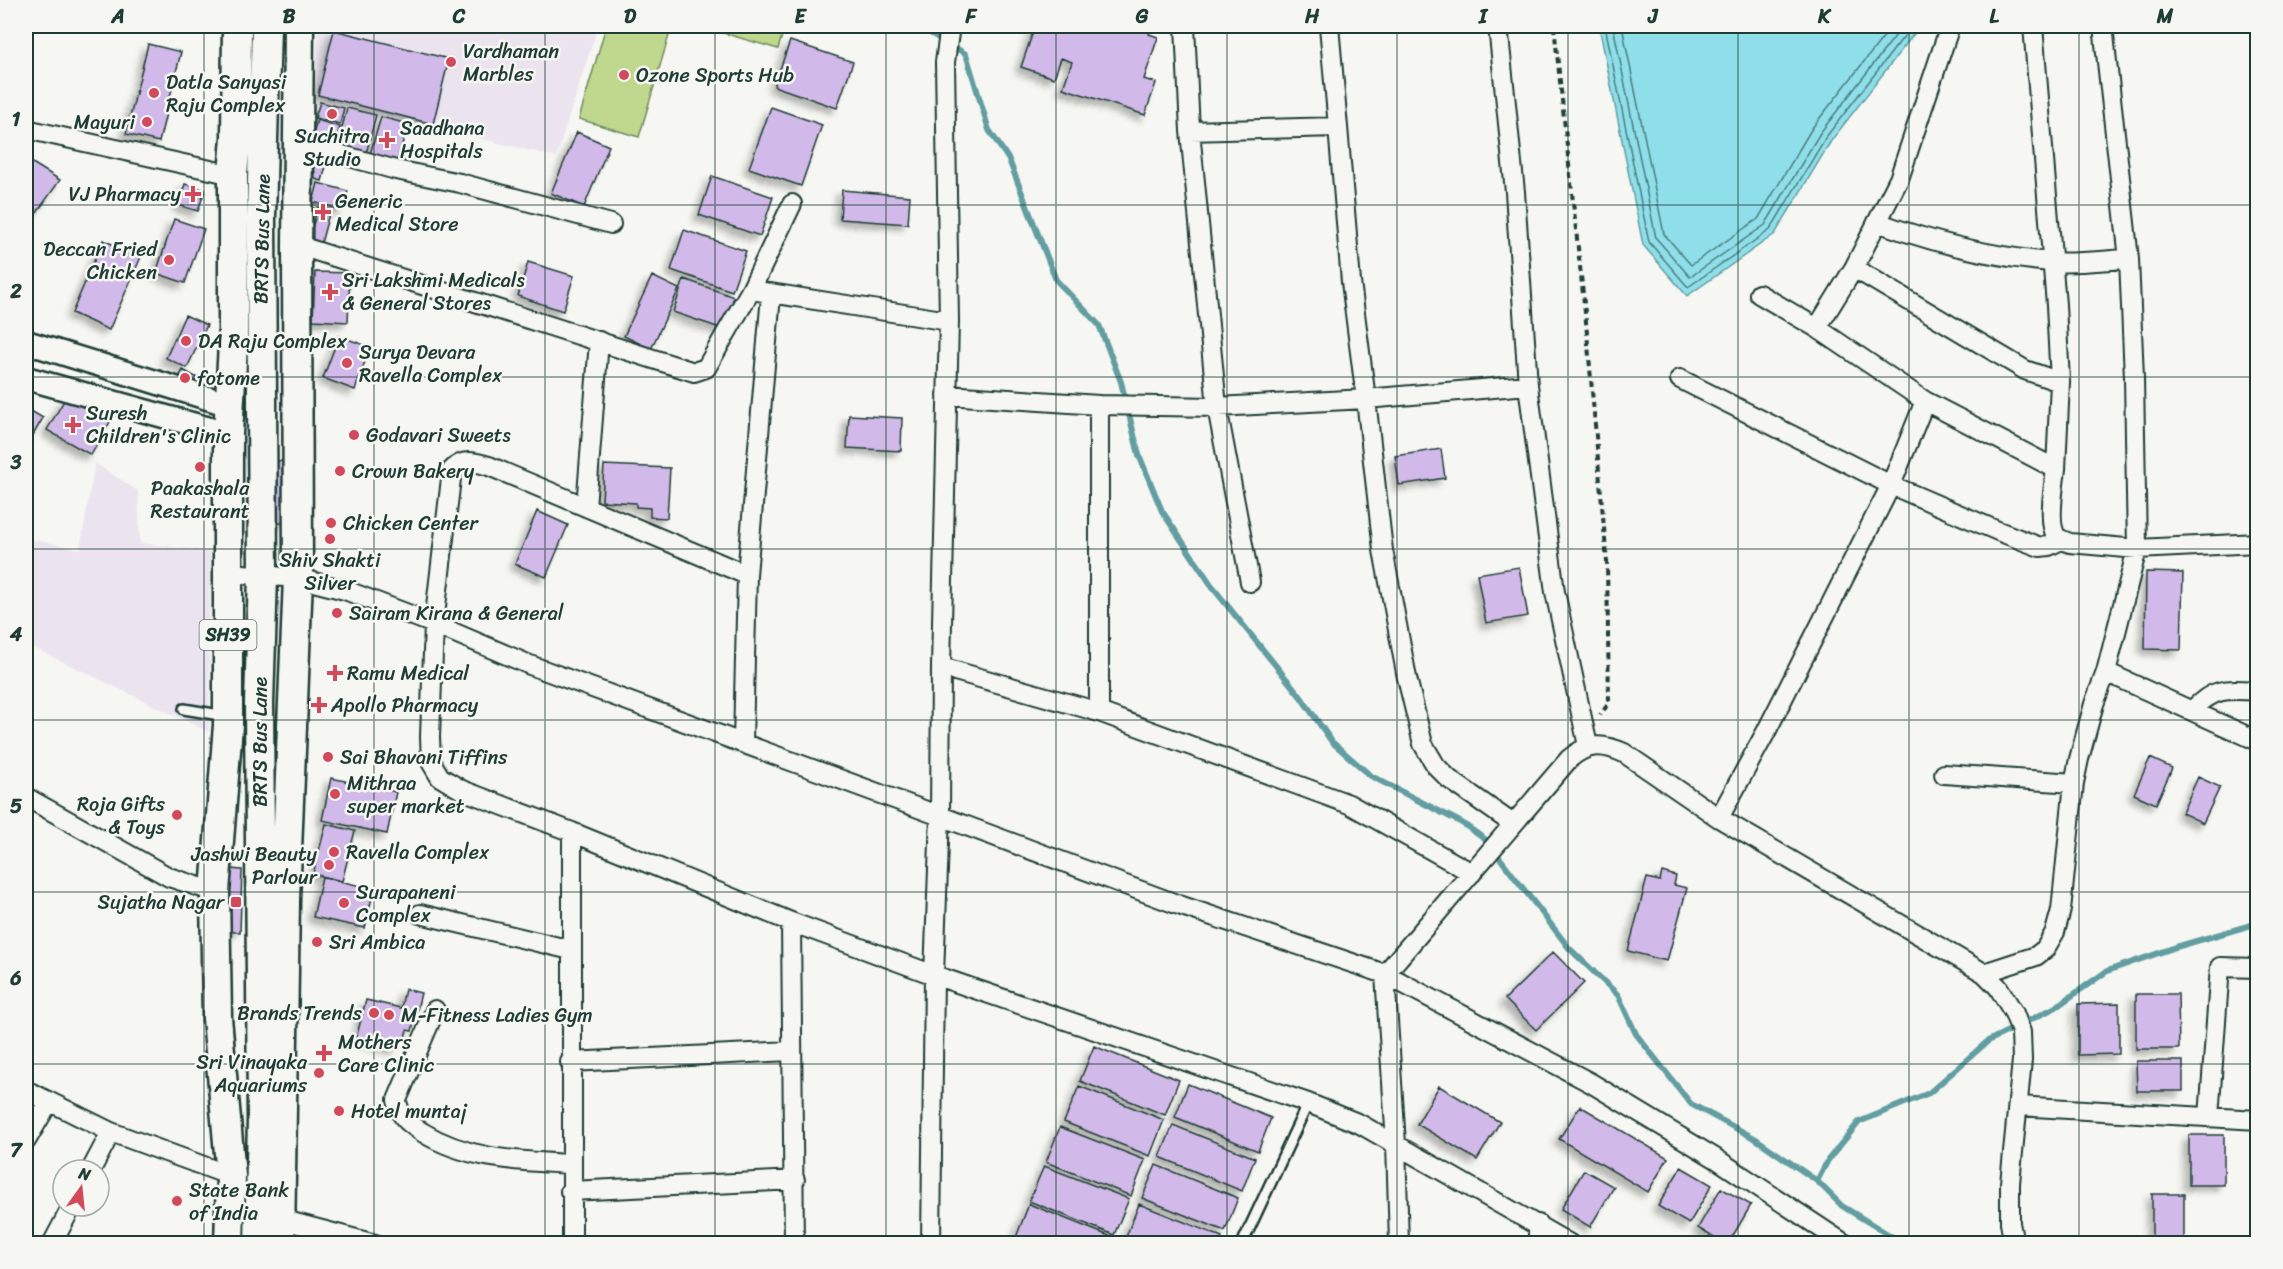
<svg xmlns="http://www.w3.org/2000/svg" width="2283" height="1269" font-family="Sriracha,sans-serif">
	<style>
		.built { fill: #ebe4ef }
		.green { fill: #bfd88e; stroke: #6f8a61; stroke-width: 1.5 }
		.water { fill: #8fdfea; stroke: #629ea1; stroke-width: 1.5 }
		.lines { fill: none; stroke-linecap: round; stroke-linejoin: round }
		.shore { stroke: #4c7e7d; stroke-width: 1.5 }
		.stream { stroke: #629ea1; stroke-width: 6 }
		.building { fill: #d1b9e9; stroke: #1f3d34; stroke-width: 1.5; filter: url(#shadow) }
		.service-casing { stroke: #1f3d34; stroke-width: 14 }
		.minor-casing { stroke: #1f3d34; stroke-width: 22 }
		.tertiary-casing { stroke: #1f3d34; stroke-width: 27 }
		.primary-casing { stroke: #1f3d34; stroke-width: 33 }
		.path { stroke: #1f3d34; stroke-width: 4; stroke-dasharray: 6 4.5; stroke-linecap: butt }
		.service { stroke: #f6f6f2; stroke-width: 9 }
		.minor { stroke: #f6f6f2; stroke-width: 18 }
		.tertiary { stroke: #f6f6f2; stroke-width: 22 }
		.primary { stroke: #f6f6f2; stroke-width: 28 }
		.grid { fill: none; stroke: #1f3d34; stroke-width: 1.5; stroke-opacity: 0.55 }
		.poi-dot { fill: #d1495b; stroke: #f6f6f2; stroke-width: 2 }
		.labels { text-anchor: middle; dominant-baseline: central; stroke-width: 5; stroke-linejoin: round; paint-order: stroke }
		.shield { fill: #f6f6f2; stroke: #60746d; stroke-width: 1.5 }
		.shield-label { font-size: 18px; font-weight: bold; fill: #1f3d34 }
		.poi-label { font-size: 20px; fill: #1f3d34; stroke: #f6f6f2; text-anchor: start }
		.street-label { font-size: 20px; fill: #1f3d34; stroke: #f6f6f2 }
		.neatline { fill: none; stroke: #1f3d34; stroke-width: 2 }
		.grid-label { font-size: 20px; text-anchor: middle; font-weight: bold; fill: #1f3d34 }
	</style>
	<defs>
		<filter id="shadow"><feDropShadow dx="-5.5" dy="5.5" stdDeviation="3" flood-color="#0004"/></filter>
	</defs>
	<rect width="100%" height="100%" fill="#f6f6f2"/>
	<filter id="ink" filterUnits="userSpaceOnUse"><feTurbulence type="fractalNoise" baseFrequency=".0167" numOctaves="2"/><feDisplacementMap in="SourceGraphic" scale="12" xChannelSelector="R" yChannelSelector="G"/><feConvolveMatrix kernelMatrix="1 2 1 2 8 2 1 2 1" color-interpolation-filters="sRGB"/></filter>
	<g filter="url(#ink)">
		<path class="built" d="M318,26H598L556,157L315,98Z
			M95,463L138,491L140,543L210,551L209,732L26,644V538L80,549Z"/>
		<path class="green" d="M606,26H649L670,32L639,137L579,119Z
			M714,26H785L778,49L713,30Z"/>
		<path class="water" d="M1599,26H1917V30L1831,141L1775,234L1687,296L1643,245Z"/>
		<g class="lines">
			<path class="shore" d="M1605,26L1649,242L1688,287L1770,230L1826,137L1912,26
				M1613,26L1656,238L1690,277L1765,225L1820,133L1903,26
				M1622,26L1664,234L1691,265L1758,219L1812,128L1892,26"/>
			<path class="stream" d="M918,26L966,54L989,130L1009,160L1056,280L1099,325L1121,382L1139,455L1162,511L1214,589L1301,697L1332,742L1371,776L1462,823L1486,840L1569,948L1618,995L1636,1034L1691,1104L1756,1139L1817,1181L1842,1206L1904,1244
				M1817,1181L1828,1160L1859,1122L1929,1093L1988,1041L2056,1007L2107,971L2176,947L2258,923"/>
		</g>
		<path class="building" d="M1035,26H1152L1149,34L1158,37L1144,79L1156,83L1145,115L1063,88L1072,62L1061,58L1054,78L1021,67Z
			M334,30L449,59L433,124L318,95Z
			M790,41L853,62L837,108L774,86Z
			M148,44L181,52L159,142L126,134Z
			M320,102L344,108L340,124L315,118Z
			M771,107L822,125L801,186L749,168Z
			M347,108L376,115L366,154L337,147Z
			M381,117L408,124L397,162L370,154Z
			M317,120L340,127L335,145L312,139Z
			M577,132L609,146L584,207L551,193Z
			M314,156L328,159L322,181L315,179Z
			M26,159L60,180L26,228Z
			M712,176L773,197L760,236L699,215Z
			M318,183L348,191L342,210L313,202Z
			M185,184L205,190L198,211L178,205Z
			M842,190L910,196L908,224L840,219Z
			M318,207L330,210L320,247L308,243Z
			M174,219L204,229L185,283L156,273Z
			M684,230L746,251L732,291L671,270Z
			M103,240L141,257L109,330L72,313Z
			M528,262L574,276L563,311L518,296Z
			M315,272L350,273L348,322L313,320Z
			M652,276L679,289L651,349L624,336Z
			M684,279L734,297L723,329L673,312Z
			M185,315L207,325L187,368L166,358Z
			M339,336L370,347L355,390L323,378Z
			M183,370L201,380L195,391L177,380Z
			M66,397L110,422L91,455L47,430Z
			M26,408L43,418L26,447Z
			M849,415L902,418L901,451L847,448Z
			M1441,449L1445,478L1399,485L1395,456Z
			M277,461H289L287,523H275Z
			M604,465L670,468L667,518L650,517V508L636,507V503L602,501Z
			M537,511L568,525L546,577L515,564Z
			M1519,567L1528,616L1486,623L1477,574Z
			M2146,572L2183,573L2181,650L2145,649Z
			M2150,758L2172,768L2156,804L2134,794Z
			M2198,777L2220,787L2203,823L2182,813Z
			M331,778L396,792L387,834L322,820Z
			M326,824L355,831L342,881L313,874Z
			M230,869L242,870L240,932H228Z
			M1662,872L1676,876L1674,885L1687,888L1667,961L1628,951L1647,878L1660,881Z
			M322,877L374,889L365,928L313,917Z
			M1553,952L1584,983L1536,1030L1505,999Z
			M405,989L421,993L412,1031L407,1030L404,1040L400,1039L397,1049L356,1039L366,1000L401,1008Z
			M2136,994H2178L2179,1049H2136Z
			M2119,1003V1054L2078,1055V1004Z
			M1094,1046L1179,1080L1165,1115L1080,1081Z
			M2136,1061H2183V1091H2137Z
			M1188,1084L1271,1118L1258,1151L1175,1117Z
			M1079,1086L1164,1120L1150,1156L1064,1122Z
			M1439,1086L1500,1122L1477,1160L1417,1124Z
			M1580,1106L1668,1158L1648,1192L1559,1139Z
			M1173,1125L1255,1158L1242,1191L1160,1157Z
			M1060,1127L1145,1160L1131,1196L1046,1162Z
			M2189,1135H2224V1185H2189Z
			M1156,1165L1238,1198L1225,1231L1142,1198Z
			M1044,1166L1129,1199L1114,1235L1029,1201Z
			M1681,1167L1712,1185L1689,1224L1658,1206Z
			M1584,1170L1614,1187L1590,1227L1561,1209Z
			M1721,1188L1751,1205L1728,1244H1724L1698,1228Z
			M2152,1194H2184V1243H2152Z
			M1029,1204L1114,1238L1111,1244H1025L1015,1240Z
			M1139,1204L1222,1237L1220,1244H1143L1126,1237Z"/>
		<g class="lines">
			<defs>
				<path id="service" d="M184,709L226,716
					M1242,1244L1308,1103"/>
				<path id="minor" d="M1185,26L1190,131L1217,407L1250,582
					M1329,26L1338,127
					M1498,26L1515,192L1528,385L1555,592L1588,746
					M26,129L233,175
					M1190,131L1338,127L1351,282L1366,399L1528,385
					M297,145L310,146L396,170L460,183L611,224
					M1877,222C1934,243 1991,257 2051,262C2076,264 2104,260 2129,259
					M297,245L694,372L706,368L709,363L751,290L792,204
					M1854,268L2025,370L2060,382
					M751,290L949,321L941,667L1099,712V405L1217,407L1366,399L1383,550L1407,678L1423,744L1436,766L1449,779L1513,824
					M1759,294L1817,328L1925,401
					M771,295L747,575L489,466C475,462 463,458 452,470L434,624L430,737L431,762L440,777L462,790L572,832L791,922L934,975L1308,1103L1360,1124L1570,1244
					M949,321L945,62L950,26
					M1817,328L1854,268L1899,179L1950,26
					M1680,379L1891,485L1998,531L2040,547L2049,546L2061,540
					M947,395L1099,405
					M2056,469C2054,485 2047,525 2057,537C2061,540 2065,541 2070,543L2137,549L2258,543
					M586,507L599,341
					M229,573L298,578L345,590L434,624L530,665L940,816L941,667
					M2106,672L2258,741
					M2192,711C2213,687 2227,689 2258,691
					M1099,712L1349,804L1472,873
					M743,742L747,575
					M1944,774L2074,783
					M26,797L169,877L215,892
					M1719,818L1766,732L1891,485L1925,401L2056,469L2060,382L2056,305L2033,26
					M420,914L571,950
					M791,922L794,1244
					M1984,973L2036,956L2045,949L2055,932L2061,910L2074,783L2079,759L2094,704L2106,672L2137,549L2134,378L2129,259L2103,26
					M435,1010L397,1100C399,1117 409,1123 422,1132C467,1160 519,1161 570,1164
					M570,1062L791,1051
					M26,1090L111,1132L231,1176
					M2018,1106L2258,1120
					M2209,1117L2220,967L2258,968
					M26,1141L49,1102
					M91,1170L111,1132
					M570,1191L795,1180
					M280,1219L375,1244
					M1538,1224V1244
					M52,1244L72,1206
					M572,1244V832
					M931,1244L934,975L940,816L1179,905L1385,974L1591,1083L1715,1158L1845,1244
					M1399,1244L1396,1144L1385,974L1569,759C1587,743 1603,743 1624,753L1719,818L1984,973L1998,987L2014,1013L2021,1032L2022,1060L2010,1183V1223L2014,1244"/>
				<path id="tertiary" d="M26,342L230,405
					M26,378L228,434"/>
				<path id="primary" d="M229,1244L231,1176L217,1018L215,892L228,725V434L233,344V175L236,137L237,26
					M259,1244L262,1120L259,703L263,576L261,218L266,26
					M280,1244L285,900L298,578L297,245L299,26"/>
			</defs>
			<use href="#service" class="service-casing"/>
			<use href="#minor" class="minor-casing"/>
			<use href="#tertiary" class="tertiary-casing"/>
			<use href="#primary" class="primary-casing"/>
			<path class="path" d="M1554,26L1586,322L1607,562L1609,703L1600,715"/>
			<use href="#service" class="service"/>
			<use href="#minor" class="minor"/>
			<use href="#tertiary" class="tertiary"/>
			<use href="#primary" class="primary"/>
		</g>
	</g>
	<path class="grid" d="M204,26V1244M374,26V1244M545,26V1244M715,26V1244M886,26V1244M1056,26V1244M1227,26V1244M1397,26V1244M1568,26V1244M1738,26V1244M1909,26V1244M2079,26V1244M26,205H2258M26,377H2258M26,549H2258M26,720H2258M26,892H2258M26,1064H2258"/>
	<g class="poi-dot">
		<circle cx="451" cy="62" r="6"/>
		<circle cx="624" cy="75" r="6"/>
		<circle cx="154" cy="93" r="6"/>
		<circle cx="332" cy="114" r="6"/>
		<circle cx="147" cy="122" r="6"/>
		<path d="M384 131h6v6h6v6h-6v6h-6v-6h-6v-6h6z"/>
		<path d="M190 185h6v6h6v6h-6v6h-6v-6h-6v-6h6z"/>
		<path d="M320 203h6v6h6v6h-6v6h-6v-6h-6v-6h6z"/>
		<circle cx="169" cy="260" r="6"/>
		<path d="M327 283h6v6h6v6h-6v6h-6v-6h-6v-6h6z"/>
		<circle cx="186" cy="341" r="6"/>
		<circle cx="347" cy="363" r="6"/>
		<circle cx="185" cy="378" r="6"/>
		<path d="M70 416h6v6h6v6h-6v6h-6v-6h-6v-6h6z"/>
		<circle cx="354" cy="435" r="6"/>
		<circle cx="200" cy="467" r="6"/>
		<circle cx="340" cy="471" r="6"/>
		<circle cx="331" cy="523" r="6"/>
		<circle cx="330" cy="539" r="6"/>
		<circle cx="337" cy="613" r="6"/>
		<path d="M332 664h6v6h6v6h-6v6h-6v-6h-6v-6h6z"/>
		<path d="M316 696h6v6h6v6h-6v6h-6v-6h-6v-6h6z"/>
		<circle cx="328" cy="757" r="6"/>
		<circle cx="335" cy="794" r="6"/>
		<circle cx="177" cy="815" r="6"/>
		<circle cx="334" cy="852" r="6"/>
		<circle cx="329" cy="865" r="6"/>
		<rect x="230" y="896" width="12" height="12" rx="3"/>
		<circle cx="344" cy="903" r="6"/>
		<circle cx="317" cy="942" r="6"/>
		<circle cx="374" cy="1013" r="6"/>
		<circle cx="389" cy="1015" r="6"/>
		<path d="M321 1044h6v6h6v6h-6v6h-6v-6h-6v-6h6z"/>
		<circle cx="319" cy="1073" r="6"/>
		<circle cx="339" cy="1111" r="6"/>
		<circle cx="177" cy="1201" r="6"/>
	</g>
	<g class="labels">
		<rect class="shield" x="199.5" y="620" width="57" height="30" rx="4.5"/>
		<g class="shield-label">
			<text x="228" y="635">SH39</text>
		</g>
		<g class="poi-label">
			<text x="463" y="51">Vardhaman<tspan x="463" dy="23">Marbles</tspan></text>
			<text x="636" y="75">Ozone Sports Hub</text>
			<text x="166" y="82">Datla Sanyasi<tspan x="166" dy="23">Raju Complex</tspan></text>
			<text x="135" y="122" text-anchor="end">Mayuri</text>
			<text x="400" y="128">Saadhana<tspan x="400" dy="23">Hospitals</tspan></text>
			<text x="332" y="136" text-anchor="middle">Suchitra<tspan x="332" dy="23">Studio</tspan></text>
			<text x="181" y="194" text-anchor="end">VJ Pharmacy</text>
			<text x="335" y="201">Generic<tspan x="335" dy="23">Medical Store</tspan></text>
			<text x="157" y="249" text-anchor="end">Deccan Fried<tspan x="157" dy="23">Chicken</tspan></text>
			<text x="342" y="280">Sri Lakshmi Medicals<tspan x="342" dy="23">&amp; General Stores</tspan></text>
			<text x="198" y="341">DA Raju Complex</text>
			<text x="359" y="352">Surya Devara<tspan x="359" dy="23">Ravella Complex</tspan></text>
			<text x="197" y="378">fotome</text>
			<text x="86" y="413">Suresh<tspan x="86" dy="23">Children's Clinic</tspan></text>
			<text x="366" y="435">Godavari Sweets</text>
			<text x="352" y="471">Crown Bakery</text>
			<text x="200" y="488" text-anchor="middle">Paakashala<tspan x="200" dy="23">Restaurant</tspan></text>
			<text x="343" y="523">Chicken Center</text>
			<text x="330" y="560" text-anchor="middle">Shiv Shakti<tspan x="330" dy="23">Silver</tspan></text>
			<text x="349" y="613">Sairam Kirana &amp; General</text>
			<text x="347" y="673">Ramu Medical</text>
			<text x="331" y="705">Apollo Pharmacy</text>
			<text x="340" y="757">Sai Bhavani Tiffins</text>
			<text x="347" y="783">Mithraa<tspan x="347" dy="23">super market</tspan></text>
			<text x="165" y="804" text-anchor="end">Roja Gifts<tspan x="165" dy="23">&amp; Toys</tspan></text>
			<text x="346" y="852">Ravella Complex</text>
			<text x="317" y="854" text-anchor="end">Jashwi Beauty<tspan x="317" dy="23">Parlour</tspan></text>
			<text x="356" y="892">Surapaneni<tspan x="356" dy="23">Complex</tspan></text>
			<text x="224" y="902" text-anchor="end">Sujatha Nagar</text>
			<text x="329" y="942">Sri Ambica</text>
			<text x="362" y="1013" text-anchor="end">Brands Trends</text>
			<text x="401" y="1015">M-Fitness Ladies Gym</text>
			<text x="338" y="1042">Mothers<tspan x="338" dy="23">Care Clinic</tspan></text>
			<text x="307" y="1062" text-anchor="end">Sri Vinayaka<tspan x="307" dy="23">Aquariums</tspan></text>
			<text x="351" y="1111">Hotel muntaj</text>
			<text x="189" y="1190">State Bank<tspan x="189" dy="23">of India</tspan></text>
		</g>
		<g class="street-label">
			<text transform="translate(262 239) rotate(-89)">BRTS Bus Lane</text>
			<text transform="translate(260 742) rotate(-90)">BRTS Bus Lane</text>
		</g>
	</g>
	<rect width="2283" height="1269" fill="none" stroke="#f6f6f2" stroke-width="66"/>
	<g transform="translate(81 1188) rotate(15)"><circle r="28" fill="#f6f6f2" stroke="#a0aca6" stroke-width="1.5"/>
	<path d="M0-4.5L10 22L0 15L-10 22Z" fill="#d1495b"/>
	<text y="-9" font-size="16" font-weight="bold" text-anchor="middle" fill="#1f3d34">N</text>
	</g>
	<rect x="33" y="33" width="2217" height="1203" class="neatline"/>
	<g class="grid-label">
		<text x="118" y="23">A</text>
		<text x="289" y="23">B</text>
		<text x="459" y="23">C</text>
		<text x="630" y="23">D</text>
		<text x="800" y="23">E</text>
		<text x="971" y="23">F</text>
		<text x="1142" y="23">G</text>
		<text x="1312" y="23">H</text>
		<text x="1483" y="23">I</text>
		<text x="1653" y="23">J</text>
		<text x="1824" y="23">K</text>
		<text x="1994" y="23">L</text>
		<text x="2165" y="23">M</text>
		<text x="16" y="126">1</text>
		<text x="16" y="298">2</text>
		<text x="16" y="469">3</text>
		<text x="16" y="641">4</text>
		<text x="16" y="813">5</text>
		<text x="16" y="985">6</text>
		<text x="16" y="1157">7</text>
	</g>
</svg>
